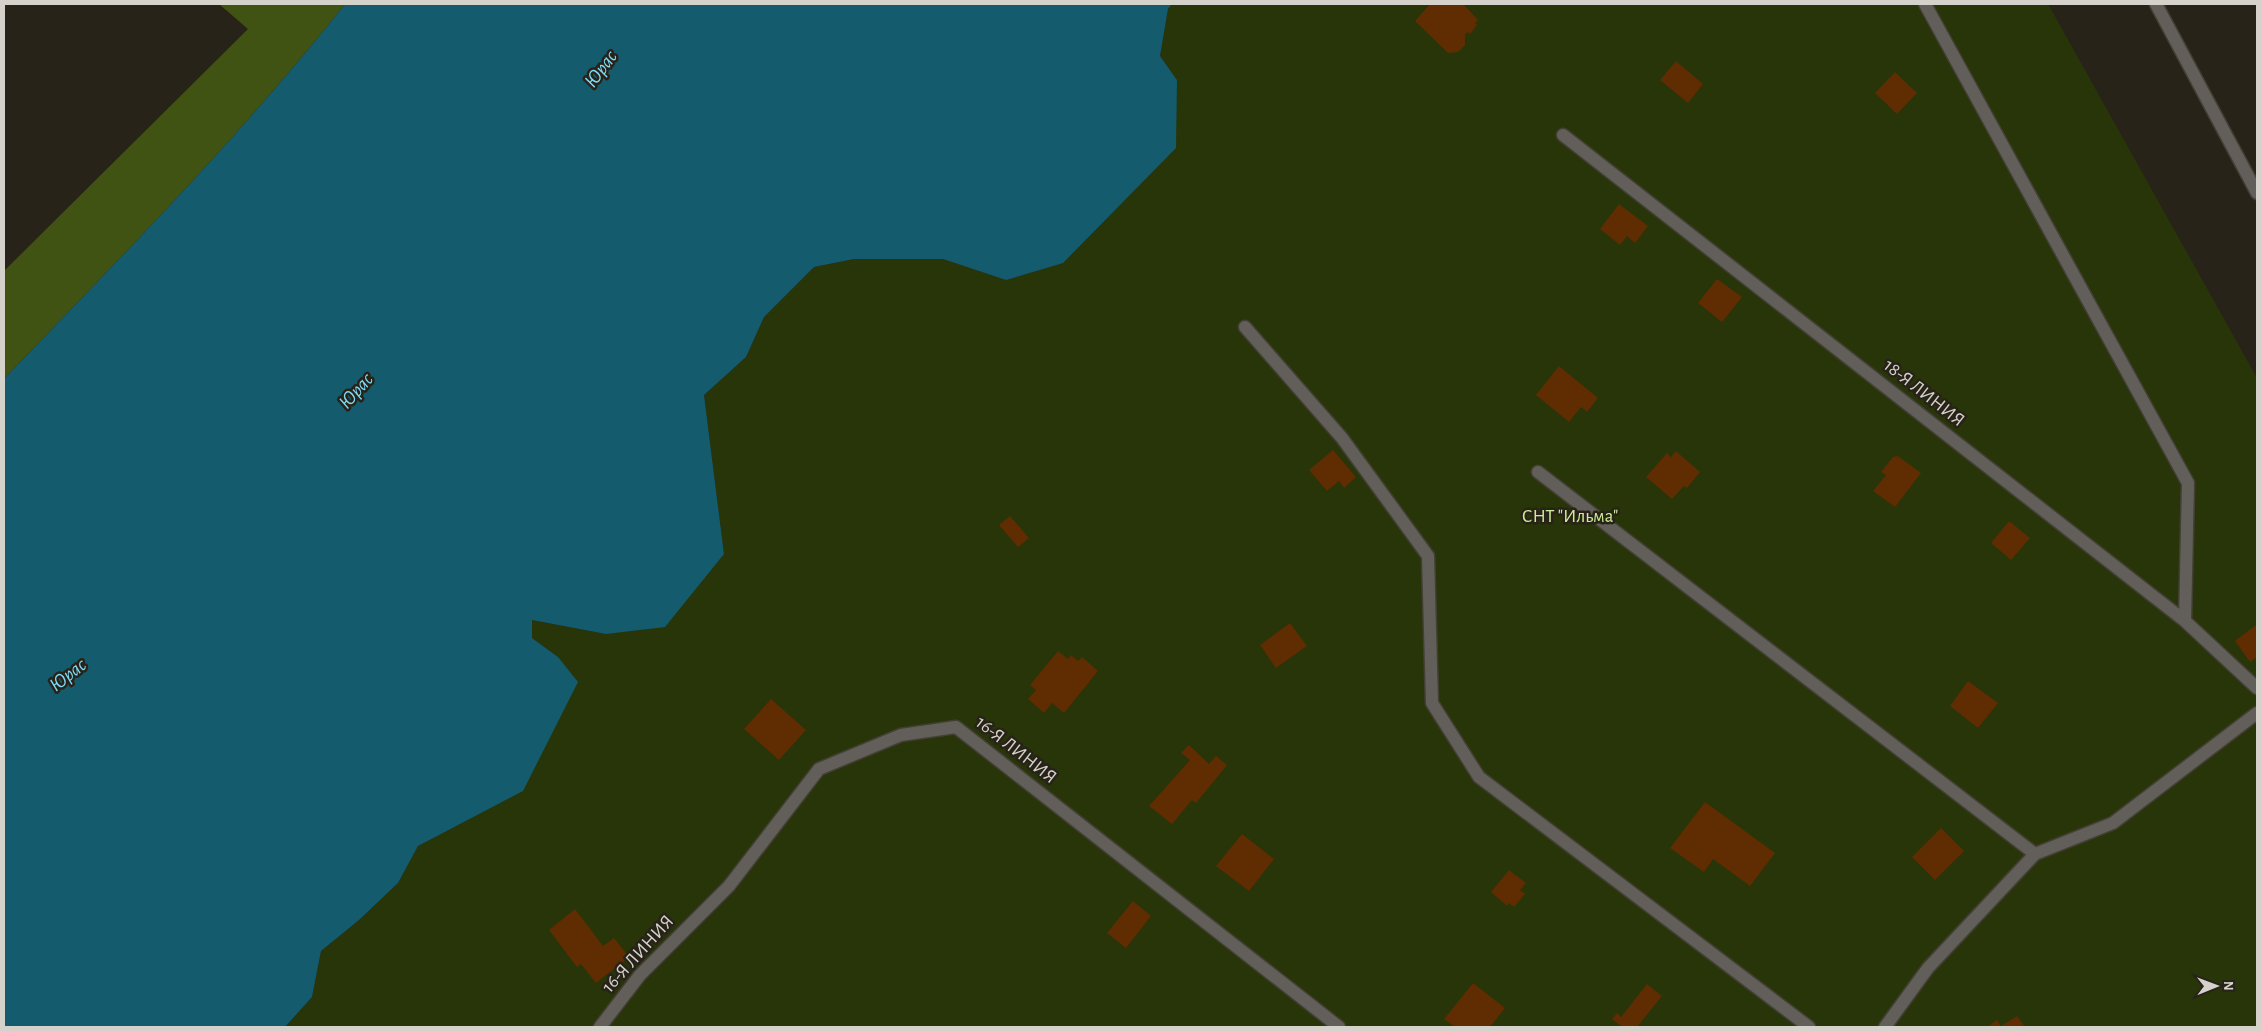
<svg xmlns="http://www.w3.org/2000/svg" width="2261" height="1031" font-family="'Alegreya Sans',sans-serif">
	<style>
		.green { fill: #283508 }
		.forest { fill: #405313 }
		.water { fill: #145b6d }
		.building { fill: #602c01 }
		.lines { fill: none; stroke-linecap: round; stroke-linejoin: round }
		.minor-casing { stroke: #443f35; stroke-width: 15 }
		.minor { stroke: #625f5a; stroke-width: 12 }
		.labels { text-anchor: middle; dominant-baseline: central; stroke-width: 5; stroke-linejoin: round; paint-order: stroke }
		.street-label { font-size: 19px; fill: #d5d2cb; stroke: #282319 }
		.park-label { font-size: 19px; fill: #cced93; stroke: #282319 }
		.water-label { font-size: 20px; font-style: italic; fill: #7edaf6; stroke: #282319 }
	</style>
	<rect width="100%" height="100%" fill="#282319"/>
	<path class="green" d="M1172,4H2048L2257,378V1027H285L312,997L321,951L359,920L398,883L418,846L523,790L558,657L532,638V620L606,634L724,554L704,395L746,357L764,317L814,267L854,259H943L1006,280L1177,80L1160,56L1168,9Z"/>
	<path class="forest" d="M219,4H345C240,137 121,257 4,379V271L248,29Z"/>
	<path class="water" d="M345,4H1172L1168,9L1160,56L1177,80L1176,148L1063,263L1006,280L943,259H854L814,267L764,317L746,357L704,395L724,554L665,627L606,634L532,620V638L558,657L578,682L523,791L418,846L398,883L359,920L321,951L312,997L285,1027H4V379C121,257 240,137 345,4Z"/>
	<path class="building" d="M1430,4H1463L1478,20L1475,23L1477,25L1470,34L1467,32L1465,35V45L1458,52L1448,53L1415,21Z
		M1676,61L1703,84L1688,103L1660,80Z
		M1895,72L1917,93L1897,114L1875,93Z
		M1619,204L1648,226L1635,243L1627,236L1620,245L1600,229Z
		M1717,279L1742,297L1722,322L1698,303Z
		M1559,366L1598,398L1587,412L1581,407L1569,422L1536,395Z
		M1333,450L1356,477L1344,488L1339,481L1327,491L1309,470Z
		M1676,451L1700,472L1687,488L1684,486L1672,499L1646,477L1667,453L1671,457Z
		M1898,456L1921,473L1895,507L1873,491L1886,475L1881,472L1893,457Z
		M1010,516L1029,538L1018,547L999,525Z
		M2009,521L2030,538L2011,560L1991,543Z
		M1290,623L1307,646L1276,668L1260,645Z
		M2257,624V657L2250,662L2235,641Z
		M1058,651L1068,659L1071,655L1078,661L1082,657L1098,671L1064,713L1052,703L1044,713L1028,699L1036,690L1030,685Z
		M1968,681L1998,703L1978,728L1950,706Z
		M771,699L806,730L779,760L744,729Z
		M1189,745L1209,764L1216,756L1227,765L1196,803L1192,800L1172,824L1149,806L1190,760L1181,753Z
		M1705,802L1775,853L1750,886L1713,859L1704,872L1670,848Z
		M1941,828L1964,851L1935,880L1912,857Z
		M1242,834L1274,859L1249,891L1216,866Z
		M1509,870L1526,883L1520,890L1525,894L1514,907L1509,903L1507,906L1491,892Z
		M1133,901L1151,916L1126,948L1107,933Z
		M575,909L603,946L614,938L629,957L596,983L581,964L577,967L549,930Z
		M1473,983L1505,1008L1490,1027H1455L1444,1019Z
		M1647,984L1662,996L1637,1027H1622L1612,1019L1617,1013L1621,1017Z
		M2017,1016L2025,1027H1987L1997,1020L2001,1026Z"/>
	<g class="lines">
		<defs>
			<path id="minor" d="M1925,4L2188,483L2185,621
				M2156,4L2257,193
				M1563,135L2185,621L2257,688
				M1245,327L1342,438L1428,556L1432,703L1479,777L1809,1027
				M1538,472L2035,854
				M600,1027L640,975L729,886L819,769L901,735L956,727L1339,1027
				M1885,1027L1928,968L2035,854L2113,823L2257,713"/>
		</defs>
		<use href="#minor" class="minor-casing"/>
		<use href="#minor" class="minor"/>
	</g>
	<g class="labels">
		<g class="street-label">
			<text transform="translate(1924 393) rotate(38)">18-Я ЛИНИЯ</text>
			<text transform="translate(1016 750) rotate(38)">16-Я ЛИНИЯ</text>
			<text transform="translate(638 954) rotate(-48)">16-Я ЛИНИЯ</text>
		</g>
		<g class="park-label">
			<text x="1570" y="516">СНТ "Ильма"</text>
		</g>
		<g class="water-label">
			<text transform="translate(601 69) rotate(-53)">Юрас</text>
			<text transform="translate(356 391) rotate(-48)">Юрас</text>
			<text transform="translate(68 675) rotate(-38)">Юрас</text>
		</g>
	</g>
	<rect width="2261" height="1031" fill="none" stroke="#d5d2cb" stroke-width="10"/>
	<g transform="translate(2216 986) rotate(89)" stroke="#282319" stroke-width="4" paint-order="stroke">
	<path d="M0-4L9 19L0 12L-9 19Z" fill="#d5d2cb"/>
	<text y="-8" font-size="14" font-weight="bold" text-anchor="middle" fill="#d5d2cb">N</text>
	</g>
</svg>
